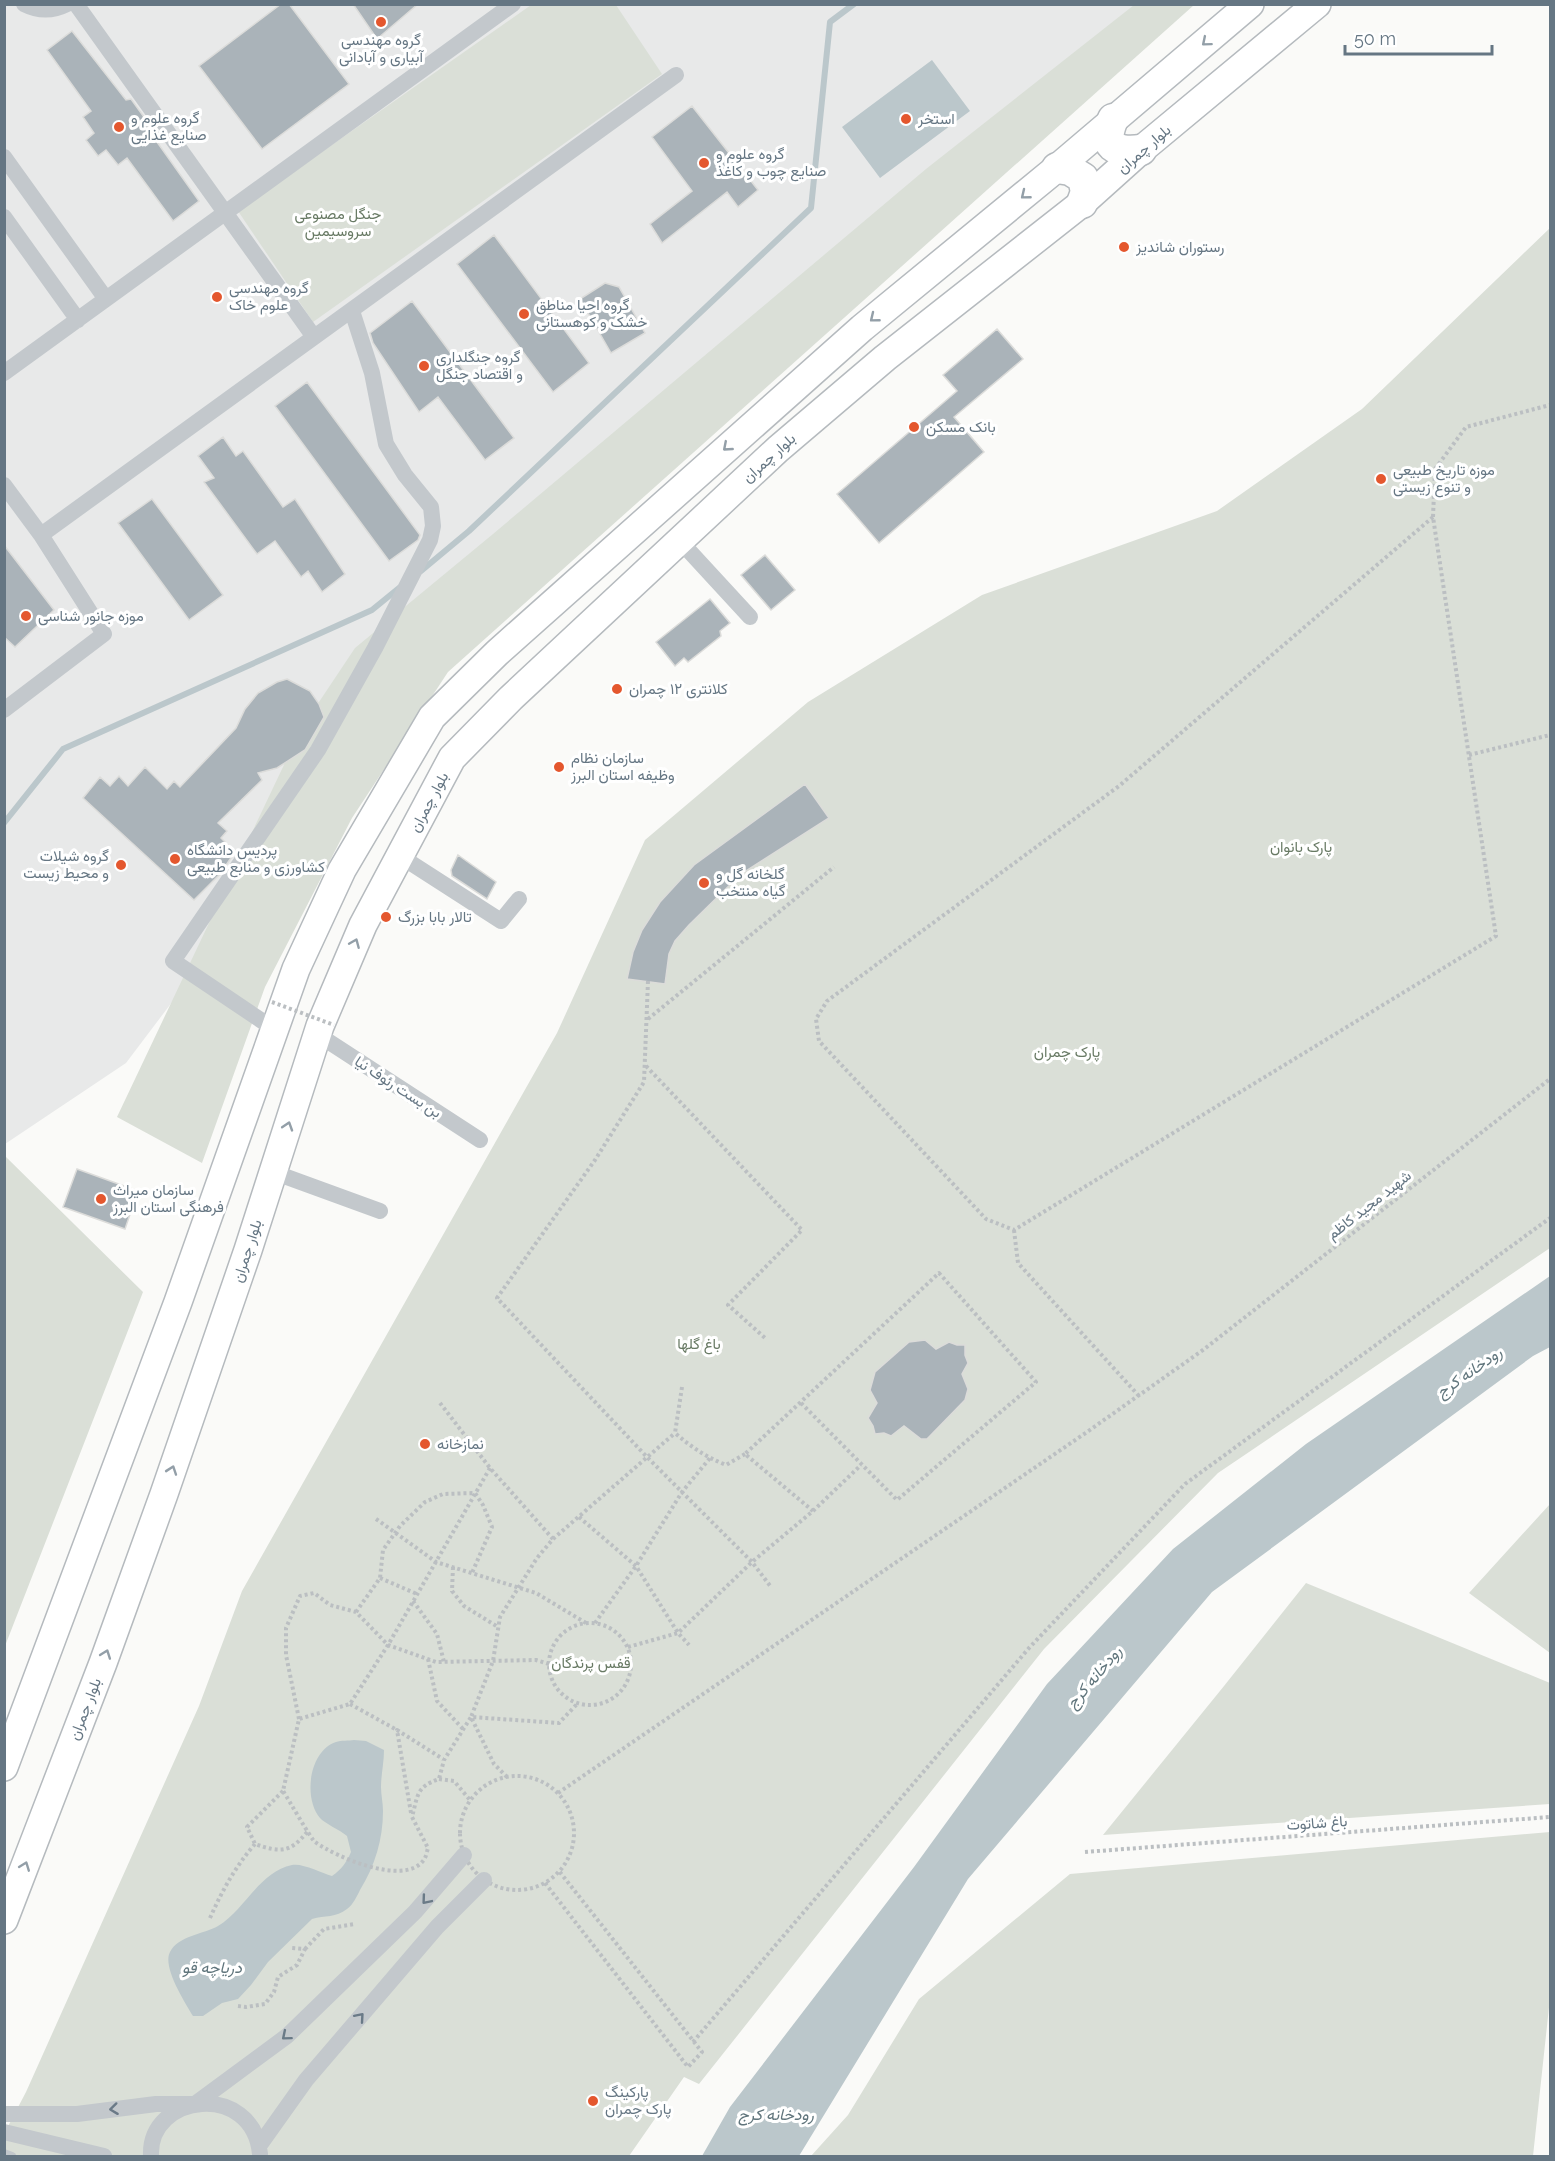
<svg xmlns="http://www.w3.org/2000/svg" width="1555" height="2161" font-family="Raleway,Vazirmatn,sans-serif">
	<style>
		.built { fill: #e8e9e9 }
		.green { fill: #dadfd7 }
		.water { fill: #bbc7cb }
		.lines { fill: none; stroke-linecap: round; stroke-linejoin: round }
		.stream { stroke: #bbc7cb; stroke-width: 6 }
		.building { fill: #aab3b9; stroke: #dcdcda; stroke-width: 1.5 }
		.primary-casing { stroke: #b5babe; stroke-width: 30 }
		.highway-casing { stroke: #b4b9bd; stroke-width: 33 }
		.path { stroke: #bbbfc2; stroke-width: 4; stroke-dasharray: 3 3; stroke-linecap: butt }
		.lane { stroke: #c3c8cc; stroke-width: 8 }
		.street { stroke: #c3c8cc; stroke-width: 16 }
		.primary { stroke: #fff; stroke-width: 27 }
		.highway { stroke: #fff; stroke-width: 30 }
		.path-bridge { stroke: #bbbfc2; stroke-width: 4; stroke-dasharray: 3 3; stroke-linecap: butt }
		.oneway { stroke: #939fa8 }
		.oneway2 { stroke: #6a7a87 }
		.poi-dot { fill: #e4572e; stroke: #fff; stroke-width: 2 }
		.labels { text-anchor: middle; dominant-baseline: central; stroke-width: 6; stroke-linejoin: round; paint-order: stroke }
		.poi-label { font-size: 15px; fill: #657683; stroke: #fff; text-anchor: start }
		.street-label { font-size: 15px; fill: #657683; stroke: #fff }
		.park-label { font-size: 15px; fill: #687a64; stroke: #fff }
		.water-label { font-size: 16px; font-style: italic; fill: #60757c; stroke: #fff }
	</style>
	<rect width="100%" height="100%" fill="#fafaf8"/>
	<path class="built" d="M5,5H1178L429,662L126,1063L5,1144Z"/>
	<path class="green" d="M531,5H616L662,74L313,322L238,211Z
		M1134,5H1194L448,672L352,818L265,987L202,1163L117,1117L301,729L355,648L493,534L926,169Z
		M1550,228V1248L1218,1473L1044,1649L699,2084L684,2077L629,2156H5L4,2134L26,2092L199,1706L242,1591L557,1033L645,840L808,702L982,595L1217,511L1362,409Z
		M5,1156L143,1292L5,1646L4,1156Z
		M1550,1504V1653L1469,1593Z
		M1306,1583L1550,1683V1804L1103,1835L1224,1686Z
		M1550,1832V1998L1533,2156H811L848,2115L919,1999L1070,1874Z"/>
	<path class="water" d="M932,60L970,111L880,178L842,127Z
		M1550,1276V1347L1533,1356L1212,1592L968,1879L799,2156H702L730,2107L914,1867L1047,1684L1173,1549L1306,1444Z
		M354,1740L366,1741L384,1750C384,1763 381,1775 381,1787C381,1795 383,1803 383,1811C383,1839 375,1866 360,1890C357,1896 353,1905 347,1909C336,1918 325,1915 312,1919L268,1962L251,1985L238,1999L222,2003L203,2016H193C185,2002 162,1967 170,1952C178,1936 204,1934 218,1926C245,1910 259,1872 292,1865C303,1863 321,1873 332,1876C342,1869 346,1863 351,1852L347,1836C340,1830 324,1823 320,1818C303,1798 309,1751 336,1742C341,1740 349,1741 354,1740Z"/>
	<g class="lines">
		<path class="stream" d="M421,571L469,531L811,208L830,22L854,4
			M4,823L63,749L372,610L399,588"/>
	</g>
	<path class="building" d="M281,4H289L349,84L262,149L199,66Z
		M353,4H418L377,39Z
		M72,31L126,100L131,99L149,124L147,128L199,201L173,221L127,158L118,165L106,150L98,156L86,140L94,133L83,117L91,111L47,50Z
		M692,106L758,190L738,207L727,192L662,243L650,224L692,191L652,137Z
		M494,235L589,363L553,392L457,264Z
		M605,283L619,287L645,333L611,353L580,299Z
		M412,301L514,438L485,460L438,397L419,412L373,343L370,333Z
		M997,329L1023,359L954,417L984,452L879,543L837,494L957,391L943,375Z
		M307,382L420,535L418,540L389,561L275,406Z
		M223,437L236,456L243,451L283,507L295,499L345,574L322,592L308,571L301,577L275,541L257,554L204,482L214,478L198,456Z
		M152,499L223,595L189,620L118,523Z
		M4,545L54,610L15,647L4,637Z
		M765,555L795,590L771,610L741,575Z
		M710,599L730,623L720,631L721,636L688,662L684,658L675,666L656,642Z
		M287,679L310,691L319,704L324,717L305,750L277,768L258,773L262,780L218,823L227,831L221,838L235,852L220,874L194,900L83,798L100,777L110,786L119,776L128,786L145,767L167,789L174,781L180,787L236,728L245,709L258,693L277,682Z
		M805,784L829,818L741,874L689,925L675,941L669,954L665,984L627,979L633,952L642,930L660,902L694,865Z
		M458,855L496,882L487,899L452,876L451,870Z
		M77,1169L138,1191L125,1229L63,1207Z
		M925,1340L936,1349L949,1342L957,1345H965V1355L968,1363L962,1374L968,1389L965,1400L927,1439H921L904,1426L891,1436L884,1433L875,1434L873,1426L868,1418L877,1403L870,1390L875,1372L909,1342Z"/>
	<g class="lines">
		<defs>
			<path id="primary" d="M4,1767L178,1302L296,969L342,870L432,717L497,653L862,328L1057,168L1250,4
				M4,1920L103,1663L164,1494L248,1250L320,1026L363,925L452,758L511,698L778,449L885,358L1082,203L1141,150L1317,4"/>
			<path id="highway" d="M1113,119C1101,147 1115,153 1141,150
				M1057,168L1070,170L1083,178L1086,192L1082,203"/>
		</defs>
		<use href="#primary" class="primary-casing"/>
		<use href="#highway" class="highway-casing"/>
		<path class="path" d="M1433,517L1119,786L827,1001L816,1019L819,1041L986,1219L1014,1230L1496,936L1433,517L1435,469L1466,427L1550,405
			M1469,755L1550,735
			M648,981L644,1082L595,1160L497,1298L646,1456L752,1562L771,1587
			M648,1019L834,867
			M646,1066L802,1230L728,1305L765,1338
			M1014,1230L1018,1263L1139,1396
			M682,1387L675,1433C691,1447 706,1457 726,1465L745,1454
			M440,1403L490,1468L553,1539L537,1558L500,1617L493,1661L471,1717L494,1764L507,1777
			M801,1403L897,1500L1036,1382L939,1273L745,1454L813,1511
			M490,1468L388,1645L350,1704L299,1719L283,1791C289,1800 311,1839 315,1842C336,1857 403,1886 423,1861C426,1858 427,1851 428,1848L412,1817C418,1795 416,1787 439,1779L444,1760L471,1717L559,1723L578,1703
			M579,1517L636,1566L678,1633L689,1645
			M376,1519L436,1562L536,1593L586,1623
			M553,1539L675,1433
			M453,1567L452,1591L464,1606L498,1627
			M380,1578L417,1594
			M413,1601L437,1634L444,1662
			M356,1612L380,1578L383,1550L400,1526L425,1502L443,1494L475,1493L483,1505L492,1527L472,1573
			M595,1623L636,1566L682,1492L710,1458
			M549 1664a41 41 0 1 1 82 0a41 41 0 1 1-82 0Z
			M628,1647L678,1633L752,1562L813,1511L861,1465
			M428,1659L437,1701L463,1729
			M350,1704L397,1730
			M299,1719L286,1655V1628L300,1596L314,1593L330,1605L356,1612L388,1645L436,1662L536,1660L549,1664
			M460 1833a57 57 0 1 1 114 0a57 57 0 1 1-114 0Z
			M439,1779L454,1781L470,1800
			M283,1791L247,1827L255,1844C281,1853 290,1853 308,1831
			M558,1793L1087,1432L1203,1350L1550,1079
			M411,1813L397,1730L443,1759
			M1085,1852L1550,1817
			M545,1883L688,2067L702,2052L559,1871
			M210,1918C222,1891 235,1867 255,1844
			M305,1949L324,1929L355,1924
			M238,2006L246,2007L265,2004L274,1992L278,1977L297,1965L305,1949L292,1948
			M693,2042L1029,1648L1185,1484L1550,1218"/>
		<path class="lane" d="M4,2153L12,2156"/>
		<path class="street" d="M24,4C38,11 53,11 67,4
			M76,4L314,337
			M4,157L106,299
			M4,217L78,320
			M4,373L513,4
			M4,485L41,535
			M680,541L750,617
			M4,710L104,634L41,535L676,75
			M400,856L501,921L519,899
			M274,1029L173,961L318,750L375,648L430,540L433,526L431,507L405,475L386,444L372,373L352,311
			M317,1034L480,1140
			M273,1172L380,1211
			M4,2114H77L156,2104H195L287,2036L415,1912L464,1855
			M4,2132L104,2156
			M259,2146L306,2080L437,1927L484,1880
			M151,2156C148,2093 253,2081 260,2154"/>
		<use href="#primary" class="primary"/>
		<use href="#highway" class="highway"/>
		<path class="path-bridge" d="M272,1002L334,1025"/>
	</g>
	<defs><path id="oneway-chevron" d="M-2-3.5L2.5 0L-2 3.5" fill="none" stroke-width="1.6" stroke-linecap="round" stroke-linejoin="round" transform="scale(1.5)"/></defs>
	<g class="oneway">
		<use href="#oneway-chevron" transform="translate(1206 42) rotate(140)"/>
		<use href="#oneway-chevron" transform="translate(1025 195) rotate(141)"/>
		<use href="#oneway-chevron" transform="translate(874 318) rotate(141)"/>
		<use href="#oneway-chevron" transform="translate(727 447) rotate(139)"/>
		<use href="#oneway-chevron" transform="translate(355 943) rotate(-67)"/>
		<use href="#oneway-chevron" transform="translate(288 1126) rotate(-72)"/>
		<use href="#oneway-chevron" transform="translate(172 1470) rotate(-71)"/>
		<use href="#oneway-chevron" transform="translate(106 1654) rotate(-70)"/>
		<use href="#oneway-chevron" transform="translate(25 1866) rotate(-69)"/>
	</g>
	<g class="oneway2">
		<use href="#oneway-chevron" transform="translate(426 1900) rotate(130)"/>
		<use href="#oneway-chevron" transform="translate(360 2017) rotate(-49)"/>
		<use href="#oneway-chevron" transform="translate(286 2036) rotate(140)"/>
		<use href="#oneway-chevron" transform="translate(114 2109) rotate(173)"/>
	</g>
	<g class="poi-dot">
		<circle cx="381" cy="22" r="6"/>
		<circle cx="906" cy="119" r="6"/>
		<circle cx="119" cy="127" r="6"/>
		<circle cx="704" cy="163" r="6"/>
		<circle cx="1124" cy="247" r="6"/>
		<circle cx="217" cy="297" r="6"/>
		<circle cx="524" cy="314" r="6"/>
		<circle cx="424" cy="366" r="6"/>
		<circle cx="914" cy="427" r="6"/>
		<circle cx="1381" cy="479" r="6"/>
		<circle cx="26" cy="616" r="6"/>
		<circle cx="617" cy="689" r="6"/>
		<circle cx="559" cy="767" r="6"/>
		<circle cx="175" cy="859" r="6"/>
		<circle cx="121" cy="865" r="6"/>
		<circle cx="704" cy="883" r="6"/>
		<circle cx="386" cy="917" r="6"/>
		<circle cx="101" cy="1199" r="6"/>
		<circle cx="425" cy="1444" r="6"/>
		<circle cx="593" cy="2101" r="6"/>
	</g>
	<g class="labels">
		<g class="poi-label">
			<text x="381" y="40" text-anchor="middle">گروه مهندسی<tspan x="381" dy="17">آبیاری و آبادانی</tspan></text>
			<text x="131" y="118">گروه علوم و<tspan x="131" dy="17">صنایع غذایی</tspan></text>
			<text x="918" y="119">استخر</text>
			<text x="716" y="154">گروه علوم و<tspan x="716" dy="17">صنایع چوب و کاغذ</tspan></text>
			<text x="1136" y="247">رستوران شاندیز</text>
			<text x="229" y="288">گروه مهندسی<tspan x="229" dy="17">علوم خاک</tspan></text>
			<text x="536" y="305">گروه احیا مناطق<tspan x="536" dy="17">خشک و کوهستانی</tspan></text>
			<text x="436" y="357">گروه جنگلداری<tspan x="436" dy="17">و اقتصاد جنگل</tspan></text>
			<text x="926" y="427">بانک مسکن</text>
			<text x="1393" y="470">موزه تاریخ طبیعی<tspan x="1393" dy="17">و تنوع زیستی</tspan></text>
			<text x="38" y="616">موزه جانور شناسی</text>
			<text x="629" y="689">کلانتری ۱۲ چمران</text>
			<text x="571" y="758">سازمان نظام<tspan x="571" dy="17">وظیفه استان البرز</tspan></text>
			<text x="187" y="850">پردیس دانشگاه<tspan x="187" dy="17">کشاورزی و منابع طبیعی</tspan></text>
			<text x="109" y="856" text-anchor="end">گروه شیلات<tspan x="109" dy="17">و محیط زیست</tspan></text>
			<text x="716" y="874">گلخانه گل و<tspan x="716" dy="17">گیاه منتخب</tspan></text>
			<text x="398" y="917">تالار بابا بزرگ</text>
			<text x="113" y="1190">سازمان میراث<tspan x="113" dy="17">فرهنگی استان البرز</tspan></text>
			<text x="437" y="1444">نمازخانه</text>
			<text x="605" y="2092">پارکینگ<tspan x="605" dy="17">پارک چمران</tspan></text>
		</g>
		<g class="street-label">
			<text transform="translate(1144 149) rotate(-41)">بلوار چمران</text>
			<text transform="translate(769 458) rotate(-42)">بلوار چمران</text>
			<text transform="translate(429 802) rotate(-62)">بلوار چمران</text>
			<text transform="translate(398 1087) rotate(33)">بن بست رئوف نیا</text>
			<text transform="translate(1369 1205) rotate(-38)">شهید مجید کاظم</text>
			<text transform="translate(247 1251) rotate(-72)">بلوار چمران</text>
			<text transform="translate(85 1709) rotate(-69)">بلوار چمران</text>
			<text transform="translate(1317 1823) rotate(-4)">باغ شاتوت</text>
		</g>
		<g class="park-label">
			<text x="338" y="214">جنگل مصنوعی<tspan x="338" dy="17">سروسیمین</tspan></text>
			<text x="1301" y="847">پارک بانوان</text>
			<text x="1067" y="1052">پارک چمران</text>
			<text x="699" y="1344">باغ گلها</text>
			<text x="591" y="1663">قفس پرندگان</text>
		</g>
		<g class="water-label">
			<text transform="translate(1469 1372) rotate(-35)">رودخانه کرج</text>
			<text transform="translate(1094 1677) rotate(-50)">رودخانه کرج</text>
			<text x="212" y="1967">دریاچه قو</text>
			<text x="776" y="2114">رودخانه کرج</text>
		</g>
	</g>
	<rect width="1555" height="2161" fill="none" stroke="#657683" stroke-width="12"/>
	<path d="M1345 45v9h147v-9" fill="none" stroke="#657683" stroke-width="3"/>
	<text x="1354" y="45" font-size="18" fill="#657683" stroke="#ffffff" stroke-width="4.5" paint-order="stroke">50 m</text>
</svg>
